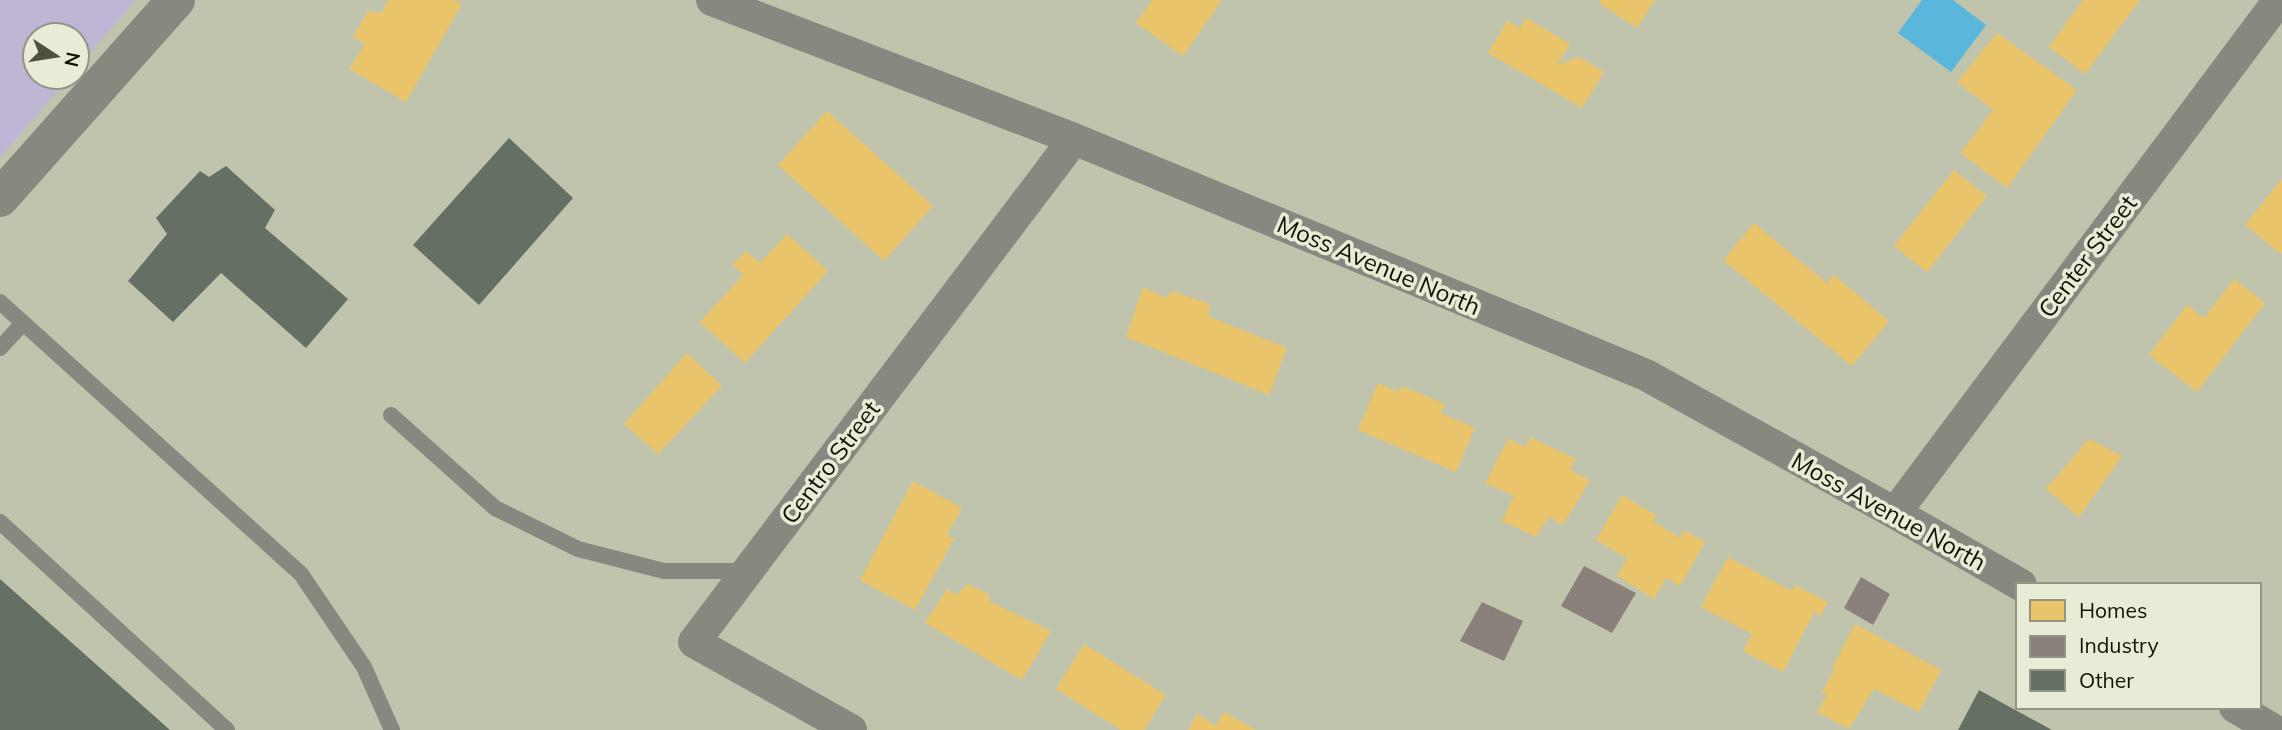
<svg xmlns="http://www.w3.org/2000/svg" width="2282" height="730" font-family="Mulish,sans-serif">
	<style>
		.green { fill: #bfb6d5 }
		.water { fill: #5ab7db }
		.homes { fill: #e9c46a }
		.industry { fill: #8a817c }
		.building { fill: #647063 }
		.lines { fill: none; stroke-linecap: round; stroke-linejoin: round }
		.service { stroke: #878980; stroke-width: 16 }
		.minor { stroke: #878980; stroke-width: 32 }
		.tertiary { stroke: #878980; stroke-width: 38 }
		.labels { text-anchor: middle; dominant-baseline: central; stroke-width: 7; stroke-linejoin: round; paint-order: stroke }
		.street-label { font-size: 24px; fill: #111304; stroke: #e8ecd6 }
	</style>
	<rect width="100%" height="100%" fill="#c0c4ac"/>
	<path class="green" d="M0,0H136L77,68V35H35V77H69L0,158Z"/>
	<path class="water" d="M1922,0H1953L1986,25L1951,72L1898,33Z"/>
	<path class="homes" d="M389,0H455L462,4L406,102L349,69L365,44L353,37L368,11L381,13Z
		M1152,0H1222L1183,56L1136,23Z
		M1601,0H1655L1637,28L1599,3Z
		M2083,0H2140L2085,74L2049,47Z
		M1526,18L1570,44L1557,65L1579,57L1604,72L1582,108L1488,53L1507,21L1520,28Z
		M1997,33L2077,90L2007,188L1961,153L1993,110L1957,82Z
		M827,111L933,206L884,261L778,165Z
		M1954,170L1987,196L1927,272L1894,246Z
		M2282,179V252L2281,254L2245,225Z
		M1754,223L1827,283L1834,275L1889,321L1852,366L1723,260Z
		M787,234L828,271L745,363L700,322L743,275L733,265L746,251L760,263Z
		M2234,279L2265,303L2197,392L2149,355L2187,305L2204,318Z
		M1143,287L1166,298L1172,291L1210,304L1208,316L1287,348L1269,395L1126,337Z
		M687,353L722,386L658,454L624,424Z
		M1378,383L1400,392L1402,386L1445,404L1441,413L1475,428L1456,472L1358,430Z
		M1530,437L1576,459L1570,470L1590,480L1563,525L1549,517L1536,537L1502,521L1514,496L1485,483L1508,439L1526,447Z
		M2089,439L2122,456L2079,517L2046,489Z
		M913,481L962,508L947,535L954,539L915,610L860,580Z
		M1622,495L1656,515L1653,521L1680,538L1684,530L1705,542L1680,586L1666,578L1654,599L1617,576L1627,558L1596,540Z
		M1728,557L1792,591L1795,585L1828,602L1820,617L1815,611L1783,672L1743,651L1752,634L1701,607Z
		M967,584L989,594V601L1051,631L1022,680L925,623L947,589L957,595Z
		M1855,624L1941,670L1919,712L1874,689L1849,729L1817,712L1827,695L1822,693L1835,668L1833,666Z
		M1084,644L1166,695L1144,730H1121L1056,689Z
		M1224,712L1256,730H1188L1197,714L1216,726Z"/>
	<path class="industry" d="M1584,566L1636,593L1612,633L1561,606Z
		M1861,577L1890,594L1873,625L1844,608Z
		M1482,602L1523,621L1504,661L1460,641Z"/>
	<path class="building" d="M509,138L573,198L479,305L413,245Z
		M226,166L275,210L265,228L348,299L306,348L221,273L173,322L128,281L167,234L156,218L200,171L209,177Z
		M0,579L170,730H0Z
		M1979,690L2052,730H1958Z"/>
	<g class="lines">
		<path class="service" d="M0,302L301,574L364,667L392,730
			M0,348L23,323
			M391,415L495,508L578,549L664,571H748
			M0,522L227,730"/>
		<path class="minor" d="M712,0L1074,139L1646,375L1895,513L2021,585
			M1895,513L2279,0
			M2235,707L2274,730
			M851,730L694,642L1074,139"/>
		<path class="tertiary" d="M0,198L176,0"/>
	</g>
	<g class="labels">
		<g class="street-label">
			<text transform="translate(2087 256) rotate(-53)">Center Street</text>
			<text transform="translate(1379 265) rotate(23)">Moss Avenue North</text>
			<text transform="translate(830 462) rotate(-53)">Centro Street</text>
			<text transform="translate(1889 511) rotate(29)">Moss Avenue North</text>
		</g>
	</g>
	<rect x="2016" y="583" width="245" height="126" fill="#e8ecd6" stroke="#929582" stroke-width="2"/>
	<rect x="2030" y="600" width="35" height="21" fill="#e9c46a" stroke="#929582" stroke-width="2"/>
	<text x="2079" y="618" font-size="21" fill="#111304">Homes</text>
	<rect x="2030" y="636" width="35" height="21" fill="#8a817c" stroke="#929582" stroke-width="2"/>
	<text x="2079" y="653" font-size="21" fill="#111304">Industry</text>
	<rect x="2030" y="670" width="35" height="21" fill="#647063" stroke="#929582" stroke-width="2"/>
	<text x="2079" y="688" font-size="21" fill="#111304">Other</text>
	<g transform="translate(56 56) rotate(102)"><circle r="33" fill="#e8ecd6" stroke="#929582" stroke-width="2"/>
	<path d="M0-5L12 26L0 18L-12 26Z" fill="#4e513f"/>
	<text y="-10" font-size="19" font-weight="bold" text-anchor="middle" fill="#111304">N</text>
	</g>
</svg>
